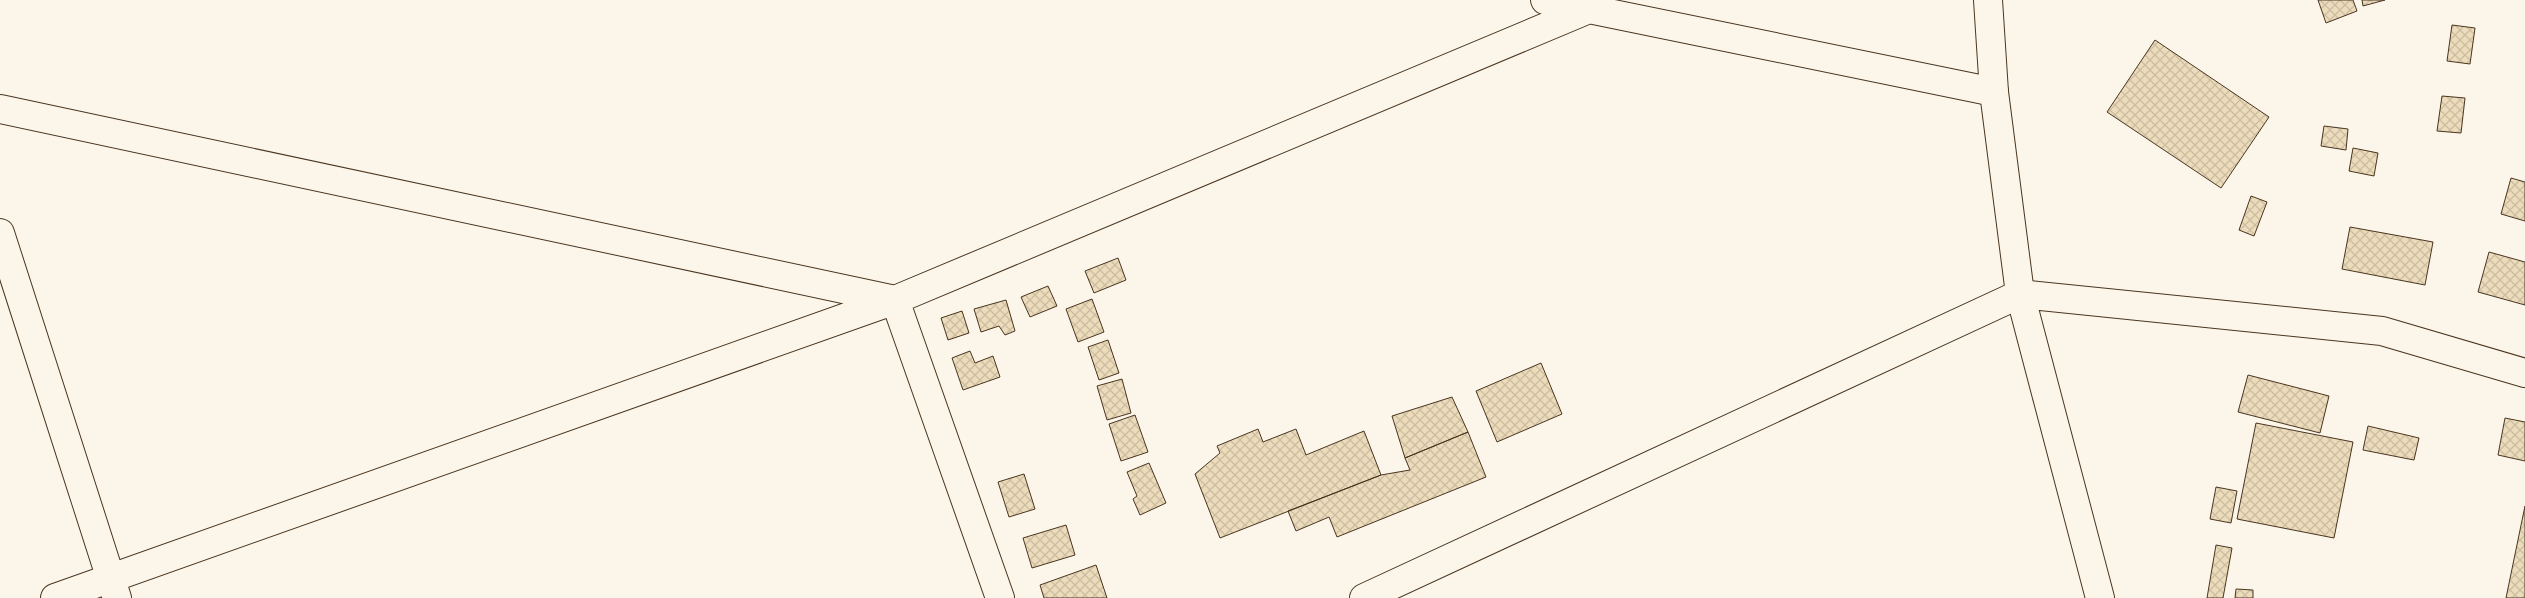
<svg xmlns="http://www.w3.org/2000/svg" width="2525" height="598" font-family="'Archivo Narrow',sans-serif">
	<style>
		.building { fill: url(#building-cross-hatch); stroke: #4a3520 }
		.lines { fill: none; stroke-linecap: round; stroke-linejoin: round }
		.street-casing { stroke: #4a3520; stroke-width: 30 }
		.secondary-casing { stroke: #4a3520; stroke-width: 30 }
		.street { stroke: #fbf6e9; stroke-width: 28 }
		.secondary { stroke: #fbf6e9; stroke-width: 28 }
	</style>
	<defs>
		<pattern id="building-cross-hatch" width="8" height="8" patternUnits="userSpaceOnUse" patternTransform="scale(1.25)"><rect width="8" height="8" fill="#ecdcbc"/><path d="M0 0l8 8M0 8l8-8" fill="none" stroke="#ccbda1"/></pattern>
	</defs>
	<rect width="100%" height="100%" fill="#fbf6e9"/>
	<path class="building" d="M2318,0H2353L2357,11L2326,23Z
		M2362,0H2385L2363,6Z
		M2452,25L2475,28L2470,64L2447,61Z
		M2155,40L2269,117L2221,188L2107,112Z
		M2442,96L2465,98L2461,133L2437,131Z
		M2324,126L2348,129L2346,150L2321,146Z
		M2353,148L2378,153L2374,176L2349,171Z
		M2511,178L2525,182V221L2501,214Z
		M2251,196L2267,202L2254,236L2239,230Z
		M2350,227L2433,242L2425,285L2342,269Z
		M2489,252L2525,262V305L2478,292Z
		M1118,258L1126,280L1094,293L1085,271Z
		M1048,286L1057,306L1030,317L1021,297Z
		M1092,299L1104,332L1078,342L1066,309Z
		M1006,300L1015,331L1005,335L999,326L981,332L974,309Z
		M962,311L969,333L948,340L941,318Z
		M1108,340L1119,373L1099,380L1088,347Z
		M970,351L975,363L993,356L1000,377L963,390L952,358Z
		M1541,363L1562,414L1497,442L1476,391Z
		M2248,375L2329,396L2320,433L2238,412Z
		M1122,379L1131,413L1107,420L1097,386Z
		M1452,397L1468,432L1405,458L1392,416Z
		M1135,415L1148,452L1121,461L1109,424Z
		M2505,418L2525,422V461L2498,455Z
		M2256,423L2353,442L2334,538L2237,519Z
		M2368,426L2419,438L2414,460L2363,450Z
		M1258,429L1263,442L1296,429L1306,455L1364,431L1381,475L1220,538L1195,474L1220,453L1217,446Z
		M1468,432L1486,477L1337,537L1329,517L1296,531L1288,511L1381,475L1410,470L1405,458Z
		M1149,463L1166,503L1140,515L1133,499L1137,496L1127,472Z
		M1024,474L1035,509L1009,517L998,482Z
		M2216,487L2237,491L2231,523L2210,519Z
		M2525,506V598H2506Z
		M1066,525L1075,555L1032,568L1023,538Z
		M2216,545L2232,548L2223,598H2207Z
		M1096,565L1107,598H1044L1040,585Z
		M2236,589L2253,590V598H2235Z"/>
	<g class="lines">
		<defs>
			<path id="street" d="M1545,0L1994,92
				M0,109L895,300L1000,598
				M0,233L117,598
				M55,598L895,300L1589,9
				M2100,598L2020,294L2382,331L2525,373"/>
			<path id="secondary" d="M1364,598L2020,294L1994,92L1988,0"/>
		</defs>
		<use href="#street" class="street-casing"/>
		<use href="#secondary" class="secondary-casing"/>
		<use href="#street" class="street"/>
		<use href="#secondary" class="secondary"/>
	</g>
</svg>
